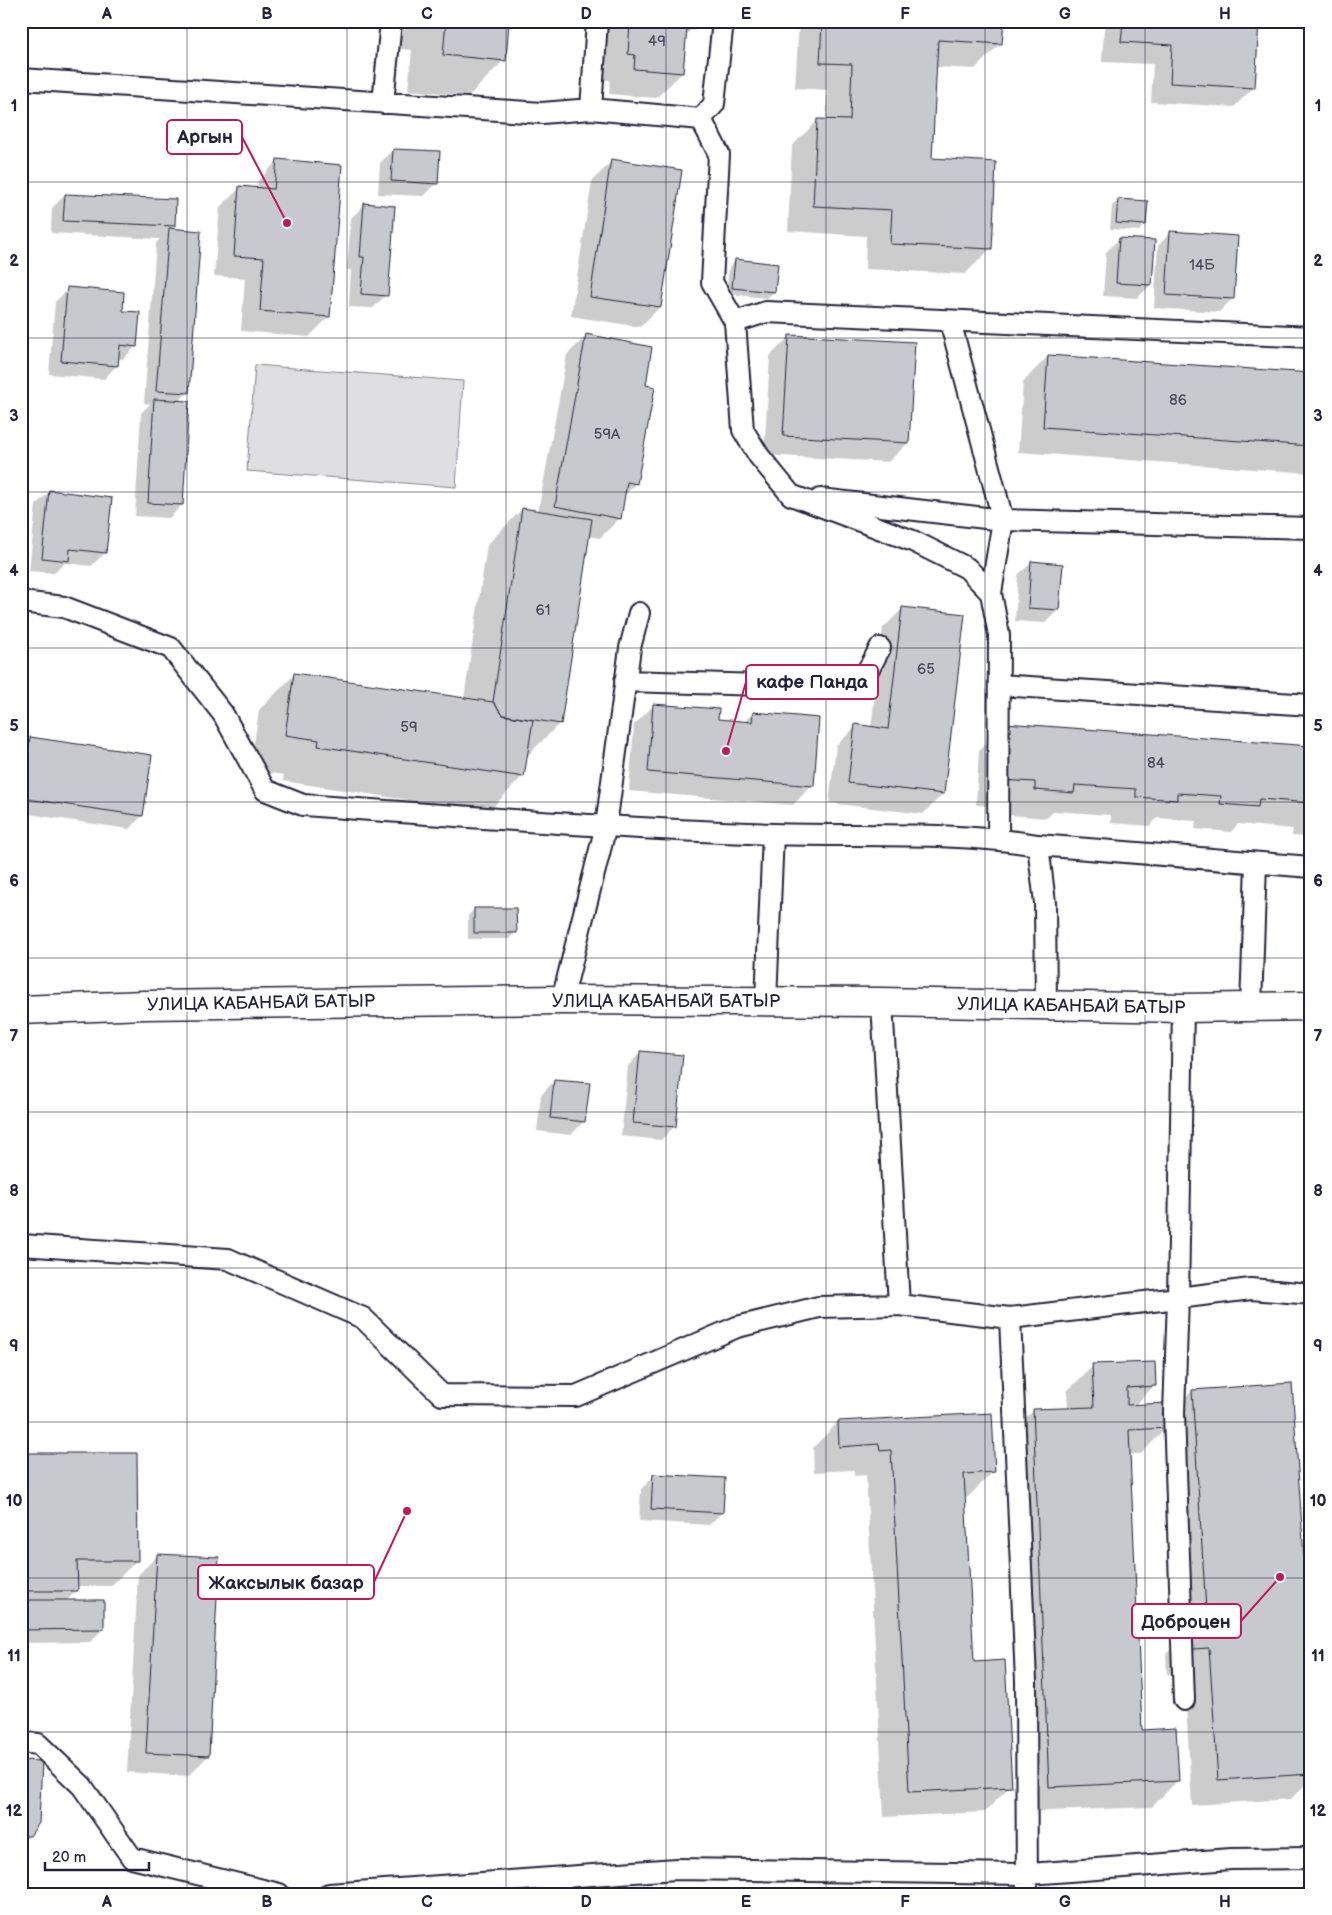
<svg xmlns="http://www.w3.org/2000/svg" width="1332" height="1915" font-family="'Balsamiq Sans',sans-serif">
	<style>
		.green { fill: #dfdfe2; stroke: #80808e }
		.shadow { fill: #0003 }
		.building { fill: #c8c8cf; stroke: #22223b }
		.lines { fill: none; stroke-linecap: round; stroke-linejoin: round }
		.service-casing { stroke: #22223b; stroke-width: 24 }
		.primary-casing { stroke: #22223b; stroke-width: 31 }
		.service { stroke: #fff; stroke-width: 20 }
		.primary { stroke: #fff; stroke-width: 28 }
		.grid { fill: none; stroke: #22223b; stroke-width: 1; stroke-opacity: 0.55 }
		.labels { text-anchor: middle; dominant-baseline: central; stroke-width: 4; stroke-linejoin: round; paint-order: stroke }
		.number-label { font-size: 15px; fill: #4c4c60 }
		.street-label { font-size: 18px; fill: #22223b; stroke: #fff }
		.leader { fill: none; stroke: #c2185b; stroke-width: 2 }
		.callout-dot { fill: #c2185b; stroke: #fff; stroke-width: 2 }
		.callout { fill: #fff; stroke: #c2185b; stroke-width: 2 }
		.callout-label { font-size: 19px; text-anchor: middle; font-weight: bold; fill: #22223b }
		.neatline { fill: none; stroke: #22223b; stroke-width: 2 }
		.grid-label { font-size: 16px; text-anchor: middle; font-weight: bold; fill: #22223b }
	</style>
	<rect width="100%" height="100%" fill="#fff"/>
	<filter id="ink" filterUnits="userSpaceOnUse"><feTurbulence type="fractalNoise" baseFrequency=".02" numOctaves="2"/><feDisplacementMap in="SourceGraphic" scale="10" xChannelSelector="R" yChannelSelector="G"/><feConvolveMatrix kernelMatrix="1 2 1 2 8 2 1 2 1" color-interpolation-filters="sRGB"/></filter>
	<g filter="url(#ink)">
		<path class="green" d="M255,365L463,381L456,487L247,471Z"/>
		<path class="shadow" d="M409,21H508L504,60L469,96L408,90L412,50L400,49L402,28Z
			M607,21H694L693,28L685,36L682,73L656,98L609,94L610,80H602Z
			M799,21H1002L1001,43L975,69L935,67L930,160L991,248L965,274L865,269L866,236L788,231L792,146L818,120H826L827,90L795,88Z
			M1111,21H1258L1254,87L1234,107L1151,102L1153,64L1102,62L1104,29Z
			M393,150L437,183L424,196L378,194L380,163Z
			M277,161L329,317L309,337L241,331L245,278L214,276L220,207L240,188L257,189L258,181Z
			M612,161L681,171L660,307L640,327L571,316L592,181Z
			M65,195L174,226L170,230L187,393L179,401L182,505L169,518L135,516L141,413L150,404L144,403L156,243L160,239L51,233L52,208Z
			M1119,200L1145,225L1139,231L1110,229L1112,206Z
			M364,205L386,295L373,308L349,307L351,270H347L351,218Z
			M1171,232L1232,299L1219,312L1154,308L1158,246Z
			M1119,239L1151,285L1137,298L1103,296L1106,252Z
			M735,261L774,292L767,298L726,294L729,267Z
			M68,289L122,312L136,346L123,359H118L117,365L104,379L49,374L55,302Z
			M586,336L644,386L636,483L624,496L620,518L600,538L588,536L560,723L526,757L523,776L488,812L283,781L284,775L250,770L259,710L295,674L464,699L487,545L522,509L538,512L567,355Z
			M790,336L908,443L888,462L764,455L770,356Z
			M1048,356L1311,375V473L1018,452L1023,382Z
			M49,492L105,553L91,566L65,563L54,573L29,571L36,505Z
			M1032,562L1058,610L1045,623L1015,621L1018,575Z
			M902,609L943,794L923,814L829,803L836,746L856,726L871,728L883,628Z
			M654,705L716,720L744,722L753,713L812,785L793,805L629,791L634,725Z
			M1005,724L1311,747V837L1292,836L1293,829L1238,824L1231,832L1195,829L1196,821L1157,818L1150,826L1111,823V815L1054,811L1047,818L1010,815V807L976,805L979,750Z
			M30,738L142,816L129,829L21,813V747Z
			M474,909L515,932L509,939H468V916Z
			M641,1052L675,1126L661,1140L621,1136L628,1066Z
			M554,1081L584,1121L571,1135L537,1131L541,1095Z
			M1093,1366L1154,1386L1134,1406L1166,1417L1192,1391L1311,1677V1779L1291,1799L1192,1805L1184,1673L1167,1674L1166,1654L1181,1639L1167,1427L1141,1454H1128L1141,1731L1177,1781L1152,1807L1024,1812L1007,1436L1033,1411L1068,1409L1067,1391Z
			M838,1422L993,1472L968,1497L964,1498L973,1663L1010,1786L985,1812L884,1817L866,1475L854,1476V1470L814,1472L813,1448Z
			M21,1454L137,1560L111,1586H77V1590L66,1601L103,1629L90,1642L21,1643Z
			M654,1476L722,1512L709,1525L639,1521L641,1489Z
			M158,1555L208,1756L188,1776L127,1772L138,1575Z
			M21,1761L29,1836L21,1843Z"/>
		<path class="building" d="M446,21H509L506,61L443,55Z
			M630,21H695L694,29L687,28L683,73L634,69L635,55L628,54Z
			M822,21H1004L1002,44L938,40L932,158L996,162L992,249L890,244L892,210L813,206L817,119L850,120L852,64L820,63Z
			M1123,21H1259L1255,88L1170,83L1172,45L1121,42Z
			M393,149L440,151L438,184L391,181Z
			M277,159L342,165L330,317L260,311L264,258L234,256L239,186L274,189Z
			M611,159L682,170L661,307L590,297Z
			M65,194L176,199L175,226L63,221Z
			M1118,199L1148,201L1146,225L1116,223Z
			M364,203L395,206L388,296L361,294L364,257H360Z
			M169,228L201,231L189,393L156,391Z
			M1170,231L1238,236L1234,299L1166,295Z
			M1119,238L1155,240L1152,285L1116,283Z
			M735,259L778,264L775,292L732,288Z
			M67,287L124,292L123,311L140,312L137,347L120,345L118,366L61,361Z
			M586,334L652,347L646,385L655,387L637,484L627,482L621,519L555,506Z
			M789,335L915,342L909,443L783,436Z
			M1048,355L1311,373V446L1043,427Z
			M154,399L189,401L183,505L148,503Z
			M49,490L112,498L106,553L70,549L69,561L42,558Z
			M522,508L592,519L561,724L503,715L493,702Z
			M1031,561L1063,564L1059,610L1028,608Z
			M902,607L965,614L944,794L848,783L855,724L888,729Z
			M294,673L493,702L503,715L533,720L524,777L318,746L319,740L285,735Z
			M653,704L719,709L718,719L752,722L753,712L819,718L814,786L648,772Z
			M1005,723L1311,746V803L1259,799L1258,807L1220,804L1221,796L1177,793V800L1136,797V789L1075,785L1074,793L1035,790V782L1001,780Z
			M30,737L152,755L143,816L21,798Z
			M474,908H516L517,933H474Z
			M640,1051L683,1055L676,1127L633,1123Z
			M554,1080L590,1083L585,1122L550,1118Z
			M1155,1362L1156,1386L1127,1388V1405L1166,1403L1168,1428L1129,1430L1142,1730L1176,1728L1179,1781L1049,1787L1033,1409L1094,1407L1092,1364Z
			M1292,1383L1311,1658V1774L1218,1780L1209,1648L1193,1649L1191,1627L1207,1626L1192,1390Z
			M992,1413L995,1472L964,1474L974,1662L1005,1660L1012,1787L909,1792L891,1450L880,1451L879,1444L839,1447L838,1421Z
			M21,1453H137L138,1561H77L78,1591H21Z
			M653,1474L725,1478L723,1513L651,1509Z
			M157,1554L219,1557L209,1756L146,1753Z
			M21,1600H104V1629L21,1630Z
			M21,1760L42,1761L39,1823L30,1836H21Z"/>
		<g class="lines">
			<defs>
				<path id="service" d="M21,79L542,113L591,109L701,119L714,104L723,21
					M383,103L391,21
					M591,109L597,21
					M701,119L719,154L712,282L735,322
					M950,321L1003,520L991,593
					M820,499L1003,520L1311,528
					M21,602L64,607L171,648L223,714L265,790L303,805C460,816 617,829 774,834C861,837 951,831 1038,845L1311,867
					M625,681L828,687C863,685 864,678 880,648
					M999,685L1311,705
					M998,838L999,635L991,593L967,568L913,541L791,495L759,456L743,430L735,322L766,312L1311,337
					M1038,845L1045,903L1046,1005
					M562,1000L606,826L630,648L639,613
					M766,1001L773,834
					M882,1002L899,1305L1010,1318L1178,1298L1183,1008
					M1251,1006L1256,863
					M21,1245L228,1259L363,1318L442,1395L576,1396L737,1327L819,1307L899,1305
					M1010,1318L1026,1681L1027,1894
					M1184,1700L1174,1413L1178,1298L1251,1289L1311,1294
					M21,1742L38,1744L82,1786L132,1858L279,1894
					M329,1894L676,1869L1029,1874L1231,1859L1311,1858"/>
				<path id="primary" d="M21,1010L144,1005L562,1000L882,1002L1183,1008L1311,1006"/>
			</defs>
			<use href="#service" class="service-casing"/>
			<use href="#primary" class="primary-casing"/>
			<use href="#service" class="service"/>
			<use href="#primary" class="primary"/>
		</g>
	</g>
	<path class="grid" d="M187,21V1894M347,21V1894M506,21V1894M666,21V1894M826,21V1894M985,21V1894M1145,21V1894M21,182H1311M21,338H1311M21,492H1311M21,648H1311M21,802H1311M21,958H1311M21,1112H1311M21,1268H1311M21,1422H1311M21,1578H1311M21,1732H1311"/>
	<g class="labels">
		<g class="number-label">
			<text x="657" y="41">49</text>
			<text x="1202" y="265">14Б</text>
			<text x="1178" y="400">86</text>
			<text x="607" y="434">59А</text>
			<text x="543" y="610">61</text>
			<text x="926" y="669">65</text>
			<text x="409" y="727">59</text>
			<text x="1156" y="763">84</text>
		</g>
		<g class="street-label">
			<text x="666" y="1001">УЛИЦА КАБАНБАЙ БАТЫР</text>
			<text transform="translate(261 1003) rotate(-1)">УЛИЦА КАБАНБАЙ БАТЫР</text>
			<text transform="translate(1071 1006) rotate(1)">УЛИЦА КАБАНБАЙ БАТЫР</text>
		</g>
	</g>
	<path class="leader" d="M287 223L242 137M726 751L746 682M407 1511L374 1582M1280 1577L1241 1621"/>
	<g class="callout-dot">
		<circle cx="287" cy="223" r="5"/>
		<circle cx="726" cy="751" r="5"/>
		<circle cx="407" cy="1511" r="5"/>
		<circle cx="1280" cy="1577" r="5"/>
	</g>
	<g class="callout">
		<rect x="167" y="120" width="75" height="34" rx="5"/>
		<rect x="746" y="665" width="132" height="34" rx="5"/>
		<rect x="198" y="1565" width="176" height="34" rx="5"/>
		<rect x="1132" y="1604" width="109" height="34" rx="5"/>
	</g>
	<g class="callout-label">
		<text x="205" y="143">Аргын</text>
		<text x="812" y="688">кафе Панда</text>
		<text x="286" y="1589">Жаксылык базар</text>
		<text x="1186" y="1628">Доброцен</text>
	</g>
	<rect width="1332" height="1915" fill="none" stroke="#fff" stroke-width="55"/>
	<path d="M45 1862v8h104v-8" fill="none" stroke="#22223b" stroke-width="2.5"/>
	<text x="52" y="1862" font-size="15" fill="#22223b" stroke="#ffffff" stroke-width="4" paint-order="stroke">20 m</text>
	<rect x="28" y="28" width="1276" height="1860" class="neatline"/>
	<g class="grid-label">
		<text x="107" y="19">A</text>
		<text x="267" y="19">B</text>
		<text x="427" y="19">C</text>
		<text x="586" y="19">D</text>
		<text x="746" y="19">E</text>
		<text x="905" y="19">F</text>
		<text x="1065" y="19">G</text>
		<text x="1225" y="19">H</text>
		<text x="14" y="111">1</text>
		<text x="1318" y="111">1</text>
		<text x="14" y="266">2</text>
		<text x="1318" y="266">2</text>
		<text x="14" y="421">3</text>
		<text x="1318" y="421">3</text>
		<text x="14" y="576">4</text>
		<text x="1318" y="576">4</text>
		<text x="14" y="731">5</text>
		<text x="1318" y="731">5</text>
		<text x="14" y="886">6</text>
		<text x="1318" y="886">6</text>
		<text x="14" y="1041">7</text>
		<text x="1318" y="1041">7</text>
		<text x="14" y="1196">8</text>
		<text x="1318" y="1196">8</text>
		<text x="14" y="1351">9</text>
		<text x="1318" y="1351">9</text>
		<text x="14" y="1506">10</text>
		<text x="1318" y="1506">10</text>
		<text x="14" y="1661">11</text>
		<text x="1318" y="1661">11</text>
		<text x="14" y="1816">12</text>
		<text x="1318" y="1816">12</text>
		<text x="107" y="1907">A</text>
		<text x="267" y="1907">B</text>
		<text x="427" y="1907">C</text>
		<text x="586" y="1907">D</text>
		<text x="746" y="1907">E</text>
		<text x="905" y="1907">F</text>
		<text x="1065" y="1907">G</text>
		<text x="1225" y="1907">H</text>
	</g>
</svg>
